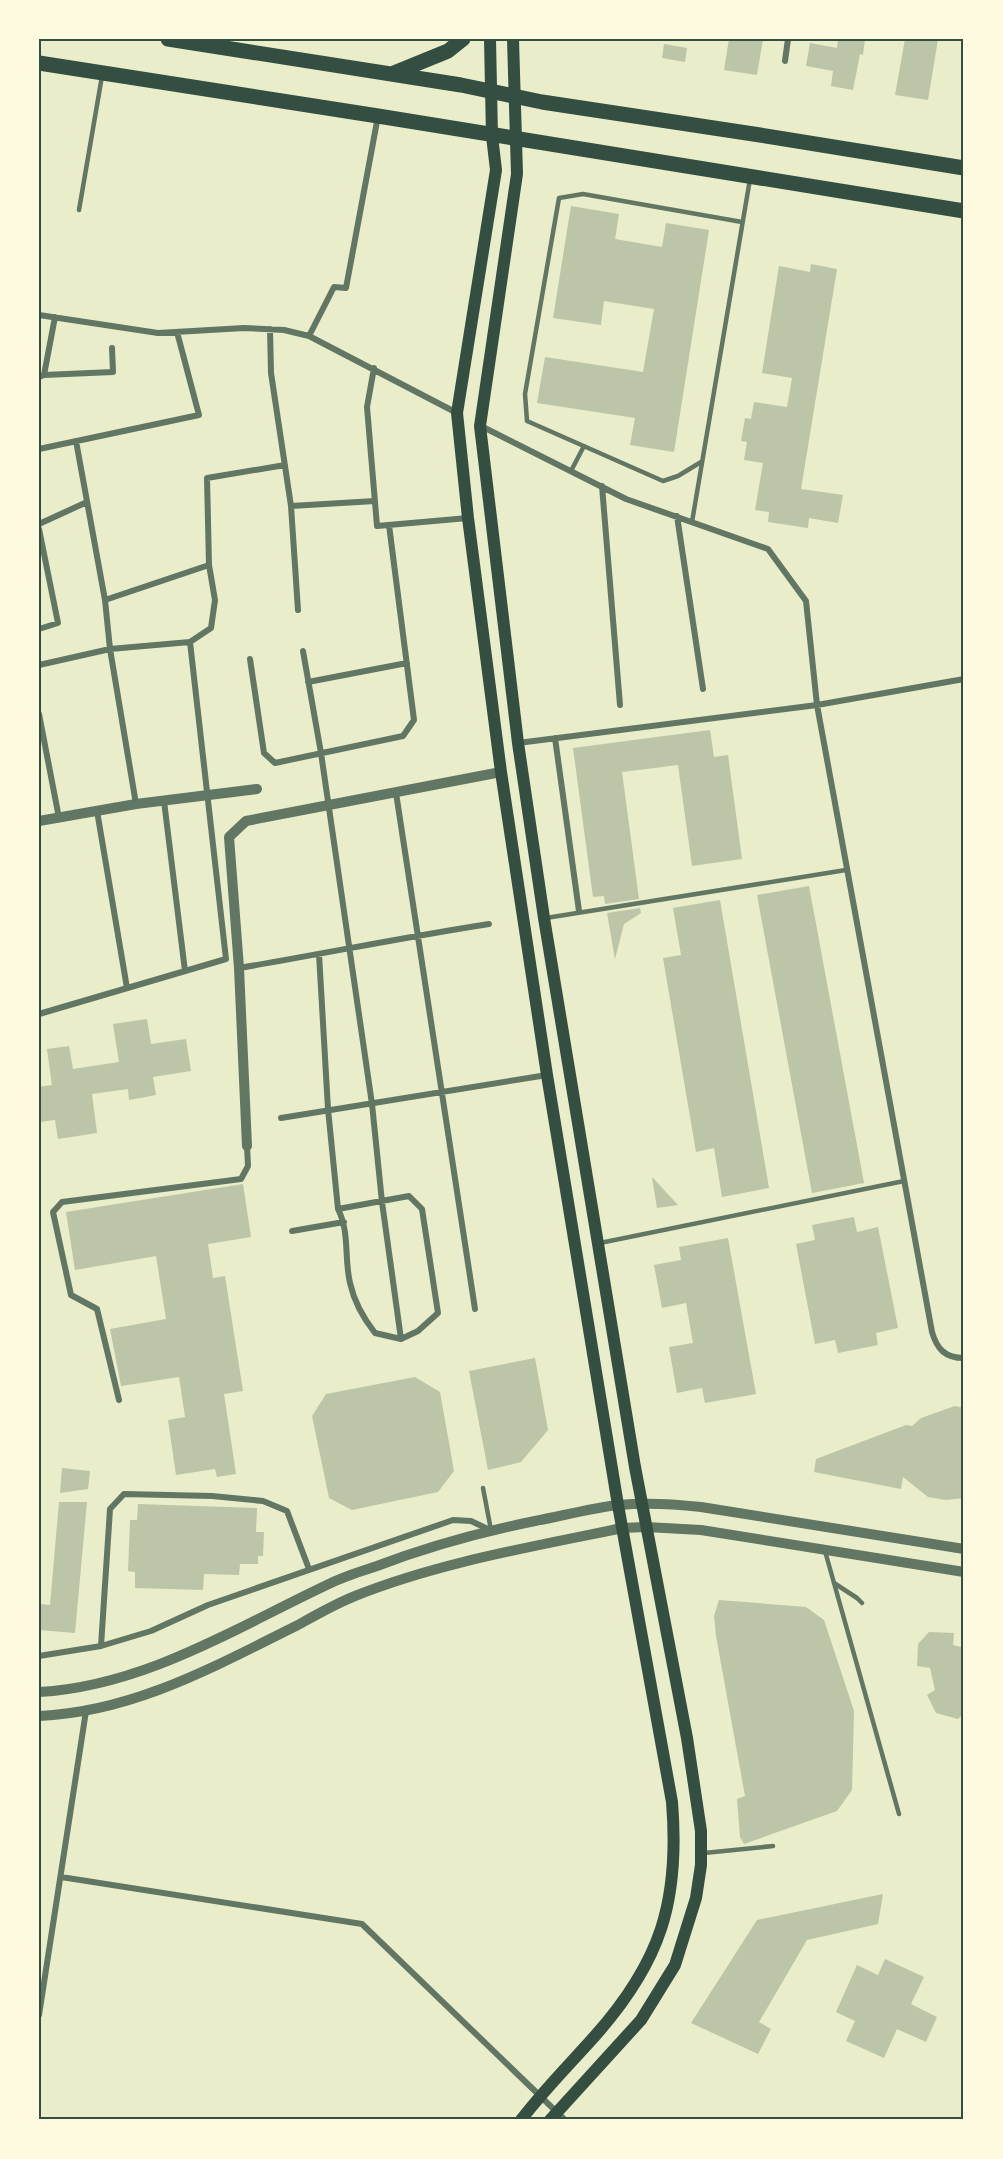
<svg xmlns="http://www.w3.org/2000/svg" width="1003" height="2159" font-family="'Asap Condensed',sans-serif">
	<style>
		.building { fill: #bcc5a7 }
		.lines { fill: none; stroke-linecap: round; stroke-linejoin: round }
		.service { stroke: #617663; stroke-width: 4.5 }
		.minor { stroke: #617663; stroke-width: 6 }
		.tertiary { stroke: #617663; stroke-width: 10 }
		.secondary { stroke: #344e41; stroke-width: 12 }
		.primary { stroke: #344e41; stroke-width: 15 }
		.neatline { fill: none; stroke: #344e41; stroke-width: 2 }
	</style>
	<rect width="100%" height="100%" fill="#e9edc9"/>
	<path class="building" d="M729,39H763L757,75L724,70Z
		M838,39H865L863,55L860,54L853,90L831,86L833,71L806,66L810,43L837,48Z
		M905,39H938L928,100L895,95Z
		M664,44L687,48L685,62L662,58Z
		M571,206L619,214L615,239L662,247L666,223L709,230L674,452L630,445L635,418L537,403L545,357L643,372L654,309L604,301L601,325L553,318Z
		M811,264L837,269L801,489L843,495L838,523L809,518L808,528L768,522L769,512L755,510L763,463L744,460L747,442L741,441L745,418L751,419L754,402L787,407L792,378L762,373L779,266L810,272Z
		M710,730L714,757L728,755L742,859L692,866L678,765L622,772L639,899L605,904L604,896L593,897L573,748Z
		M809,886L864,1183L812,1193L757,895Z
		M720,900L769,1188L722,1197L714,1148L696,1152L663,958L681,955L673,908Z
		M640,908L641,913L624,924L615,959L607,913Z
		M147,1019L151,1044L186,1039L191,1071L153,1077L156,1095L129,1100L128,1089L92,1094L97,1133L58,1139L55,1120L39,1122V1087L52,1085L47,1049L69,1046L73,1069L119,1062L113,1024Z
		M652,1177L678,1205L657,1208Z
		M243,1184L251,1237L208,1244L213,1278L225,1276L243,1391L224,1394L236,1474L217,1477L215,1469L176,1475L168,1420L185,1417L179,1377L121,1386L110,1329L166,1319L156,1256L75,1270L66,1212Z
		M854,1217L857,1232L878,1227L898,1328L876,1333L878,1345L838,1353L835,1340L815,1344L796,1244L815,1240L812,1225Z
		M728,1238L756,1394L705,1403L702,1388L677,1393L669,1347L693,1343L686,1303L662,1308L654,1265L681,1260L679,1247Z
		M535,1358L548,1430L521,1462L488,1470L469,1371Z
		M415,1377L440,1392L454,1471L438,1492L352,1510L329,1498L312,1416L326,1394Z
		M955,1406L964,1408V1498L946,1500L928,1497L903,1477L901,1489L814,1472L816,1459L906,1425L912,1426L921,1418Z
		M62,1468L90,1471L88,1489L60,1493Z
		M59,1502H87L75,1633L39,1630V1604L50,1605Z
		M138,1504L257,1508L256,1532H264L263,1556H258V1564H240L239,1575L204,1574L203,1590L135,1588V1572L128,1571L130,1520H137Z
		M719,1600L806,1607L824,1620L854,1711L852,1790L837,1811L744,1844L740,1837L737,1799L745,1796L716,1636L714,1616Z
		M929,1632L954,1633L953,1645L964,1648V1713L958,1719L936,1713L927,1695L935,1690L930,1668L917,1666L918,1644Z
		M883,1894L878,1924L807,1940L759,2022L771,2029L758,2054L691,2023L757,1920Z
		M885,1959L924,1977L911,2004L937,2017L926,2042L897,2029L884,2058L846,2041L855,2021L836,2012L857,1965L878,1975Z"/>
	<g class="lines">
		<path class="service" d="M79,210L102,76
			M701,462L678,476L663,481L527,421L525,394L559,198L583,194L742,222
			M571,471L584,446
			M692,522L750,179
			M546,918L846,870
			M600,1243L904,1181
			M483,1488L491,1530
			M825,1551L899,1814
			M834,1583L857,1598L862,1603
			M704,1853L773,1846"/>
		<path class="minor" d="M785,61L788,39
			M39,315L158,333L244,328L284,330L309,336L457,413
			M270,329L271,373L291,506L298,610
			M309,336L334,287L346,288L378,116
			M374,368L367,407L377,526L468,518
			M44,375L55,317
			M39,377L44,375L113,372L112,348
			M481,426L626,499L768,549L806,601L817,705L932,1332C937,1349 945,1358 964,1358
			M76,441L105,600L110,649L136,804
			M39,449L199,415L177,332
			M602,486L620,705
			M291,506L375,501
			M677,516L703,689
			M39,524L87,502
			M39,529L58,623L39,629
			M105,600L209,565
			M303,651L321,753L372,1104L382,1202L401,1339
			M250,659L264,753L275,763L403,736L414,720L389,525
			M39,665L110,649L190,642L211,628L215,600L209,565L207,478L285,465
			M308,682L407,663
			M39,714L59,818
			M555,738L579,911
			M518,743L817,705L964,679
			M396,793L475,1309
			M164,801L185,971
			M97,811L127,988
			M319,954L328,1109L338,1209C350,1233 344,1258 350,1283C354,1301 364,1319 375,1333L401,1339L418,1331L438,1313L422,1209L409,1196L338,1209
			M239,968C322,954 405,937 489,924
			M39,1014L226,959L190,642
			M281,1118L547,1075
			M292,1231L344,1222
			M119,1400L97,1309L71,1295L53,1212L62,1202L241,1179L248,1166L247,1146
			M101,1646L110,1509L124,1494L212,1496L263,1501L287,1511L309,1569
			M39,1656L101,1646L151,1631L208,1605L453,1520L471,1521L490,1530
			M61,1877L362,1924L565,2120
			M39,2015L86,1711"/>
		<path class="tertiary" d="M39,821L136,804L257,789
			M247,1146L239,968L229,837L246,821L501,772
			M39,1692C145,1686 237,1627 331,1583C345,1576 362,1571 377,1566C429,1546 481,1532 535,1521C562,1516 591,1508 619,1505C647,1502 674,1504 701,1507L964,1549
			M39,1716C134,1712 215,1666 298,1625C316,1615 335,1604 355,1596C440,1562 532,1547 622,1528L646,1527L701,1530L964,1572"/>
		<path class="secondary" d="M490,39L492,136L496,170L457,413L468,518L501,772L547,1075L618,1505L672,1802C680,1901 661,1962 594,2037C569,2065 543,2091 521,2120
			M513,39L517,174L480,426L518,743L544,918L635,1467L687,1738L701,1831V1865L696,1898L675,1965L641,2020L550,2120"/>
		<path class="primary" d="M168,39L461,85L542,102L760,135L964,168
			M39,63L378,116L964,211
			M394,73L448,51L463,39"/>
	</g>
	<rect width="1003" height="2159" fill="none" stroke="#fefae0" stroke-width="81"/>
	<rect x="40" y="40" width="922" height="2078" class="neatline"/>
</svg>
